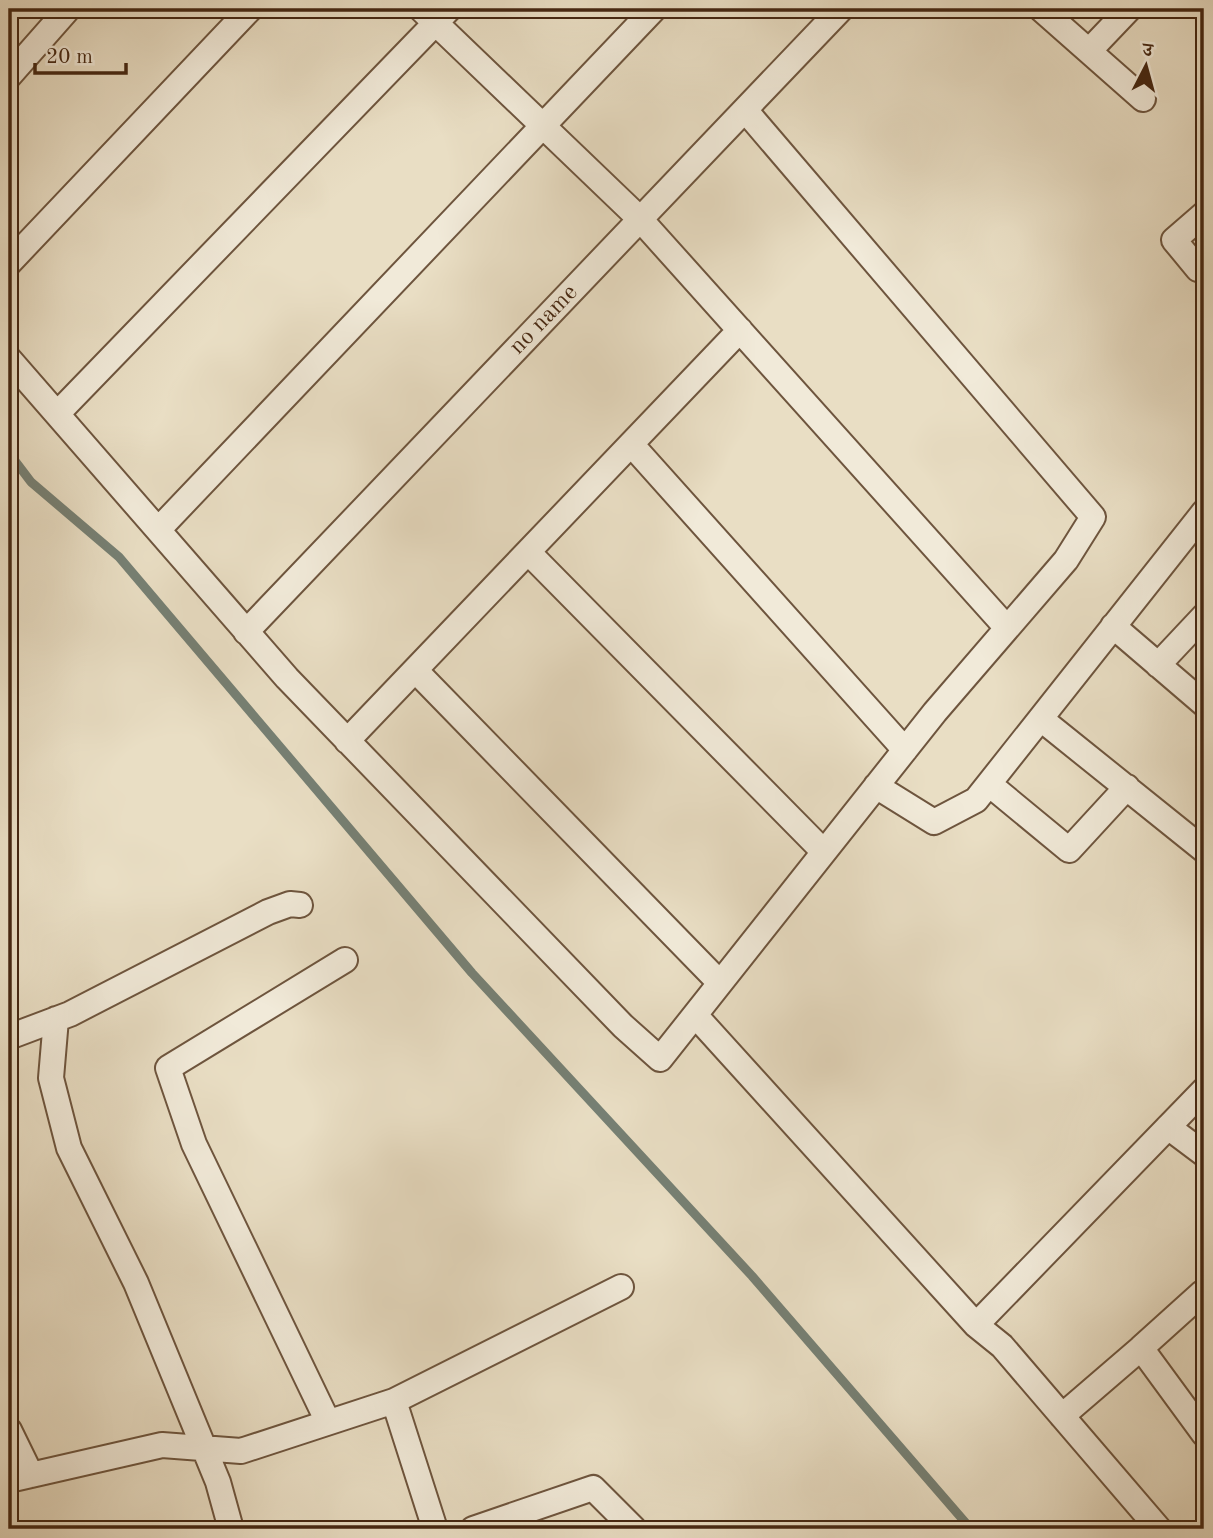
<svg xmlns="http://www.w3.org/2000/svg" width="1213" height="1538" font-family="'Old Standard TT','Noto Serif Devanagari',serif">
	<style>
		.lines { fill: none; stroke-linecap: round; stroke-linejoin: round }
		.stream { stroke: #768074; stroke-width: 9 }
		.minor-casing { stroke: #6e553e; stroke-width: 28 }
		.minor { stroke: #f1ead9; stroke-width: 24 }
		.labels { text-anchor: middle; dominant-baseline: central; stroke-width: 5; stroke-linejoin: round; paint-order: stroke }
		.street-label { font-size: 24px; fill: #452712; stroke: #f1ead9 }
	</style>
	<rect width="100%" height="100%" fill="#e9dec4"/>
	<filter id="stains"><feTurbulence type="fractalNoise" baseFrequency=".00286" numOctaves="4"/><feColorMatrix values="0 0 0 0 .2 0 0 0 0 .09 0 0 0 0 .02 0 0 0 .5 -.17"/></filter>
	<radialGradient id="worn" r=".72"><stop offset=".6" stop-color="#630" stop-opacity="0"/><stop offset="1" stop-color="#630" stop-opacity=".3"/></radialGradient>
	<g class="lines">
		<path class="stream" d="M9,453L31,482L119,557L472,973L752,1276L971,1529"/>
		<defs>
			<path id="minor" d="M421,9L640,219L1007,628
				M1041,9L1143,99
				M1089,51L1129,9
				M9,76L68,9
				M1204,214L1174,240L1198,269H1204
				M9,263L250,9
				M9,359L287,678L623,1026L660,1059L935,712L1066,560L1093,517L745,110
				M57,414L449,9
				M631,444L905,750
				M158,530L654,9
				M528,552L824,852
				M1113,626L1204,704
				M246,632L841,9
				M1158,665L1204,616
				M415,670L720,983
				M1041,719L1204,850
				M347,741L740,330
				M989,784L1069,850L1127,787
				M876,786L934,822L976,800L1204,512
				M695,1015L976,1325L1002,1346L1159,1529
				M56,1019L51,1078L69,1148L136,1283L218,1482L231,1529
				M9,1037L70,1014L268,912L290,904L300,905
				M1168,1127L1204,1154
				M1202,1293L1141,1348L1204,1434
				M976,1325L1204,1090
				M394,1401L435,1529
				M1062,1416L1141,1348
				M327,1420L194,1144L168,1068L345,960
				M9,1430L31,1475
				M9,1480L162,1445L241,1451L394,1401L621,1287
				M473,1529L593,1488L634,1529"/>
		</defs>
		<use href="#minor" class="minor-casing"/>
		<use href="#minor" class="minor"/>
	</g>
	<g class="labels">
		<g class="street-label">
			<text transform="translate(544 320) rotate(-46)">no name</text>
		</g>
	</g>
	<rect width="1213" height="1538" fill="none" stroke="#e9dec4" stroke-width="35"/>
	<rect x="10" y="10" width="1192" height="1517" fill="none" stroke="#452712" stroke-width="3.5"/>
	<rect x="18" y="18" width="1178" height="1503" fill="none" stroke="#452712" stroke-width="2"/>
	<g transform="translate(1146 66) rotate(6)" stroke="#f1ead9" stroke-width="5" paint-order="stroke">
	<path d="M0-5L12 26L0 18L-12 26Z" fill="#452712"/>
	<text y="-10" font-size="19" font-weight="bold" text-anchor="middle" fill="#452712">उ</text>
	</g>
	<path d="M35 63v10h91v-10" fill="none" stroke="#452712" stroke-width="3.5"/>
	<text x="46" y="63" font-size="21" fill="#452712" stroke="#f1ead9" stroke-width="5" paint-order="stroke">20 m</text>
	<rect width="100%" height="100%" filter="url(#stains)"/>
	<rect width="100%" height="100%" fill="url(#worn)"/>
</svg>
